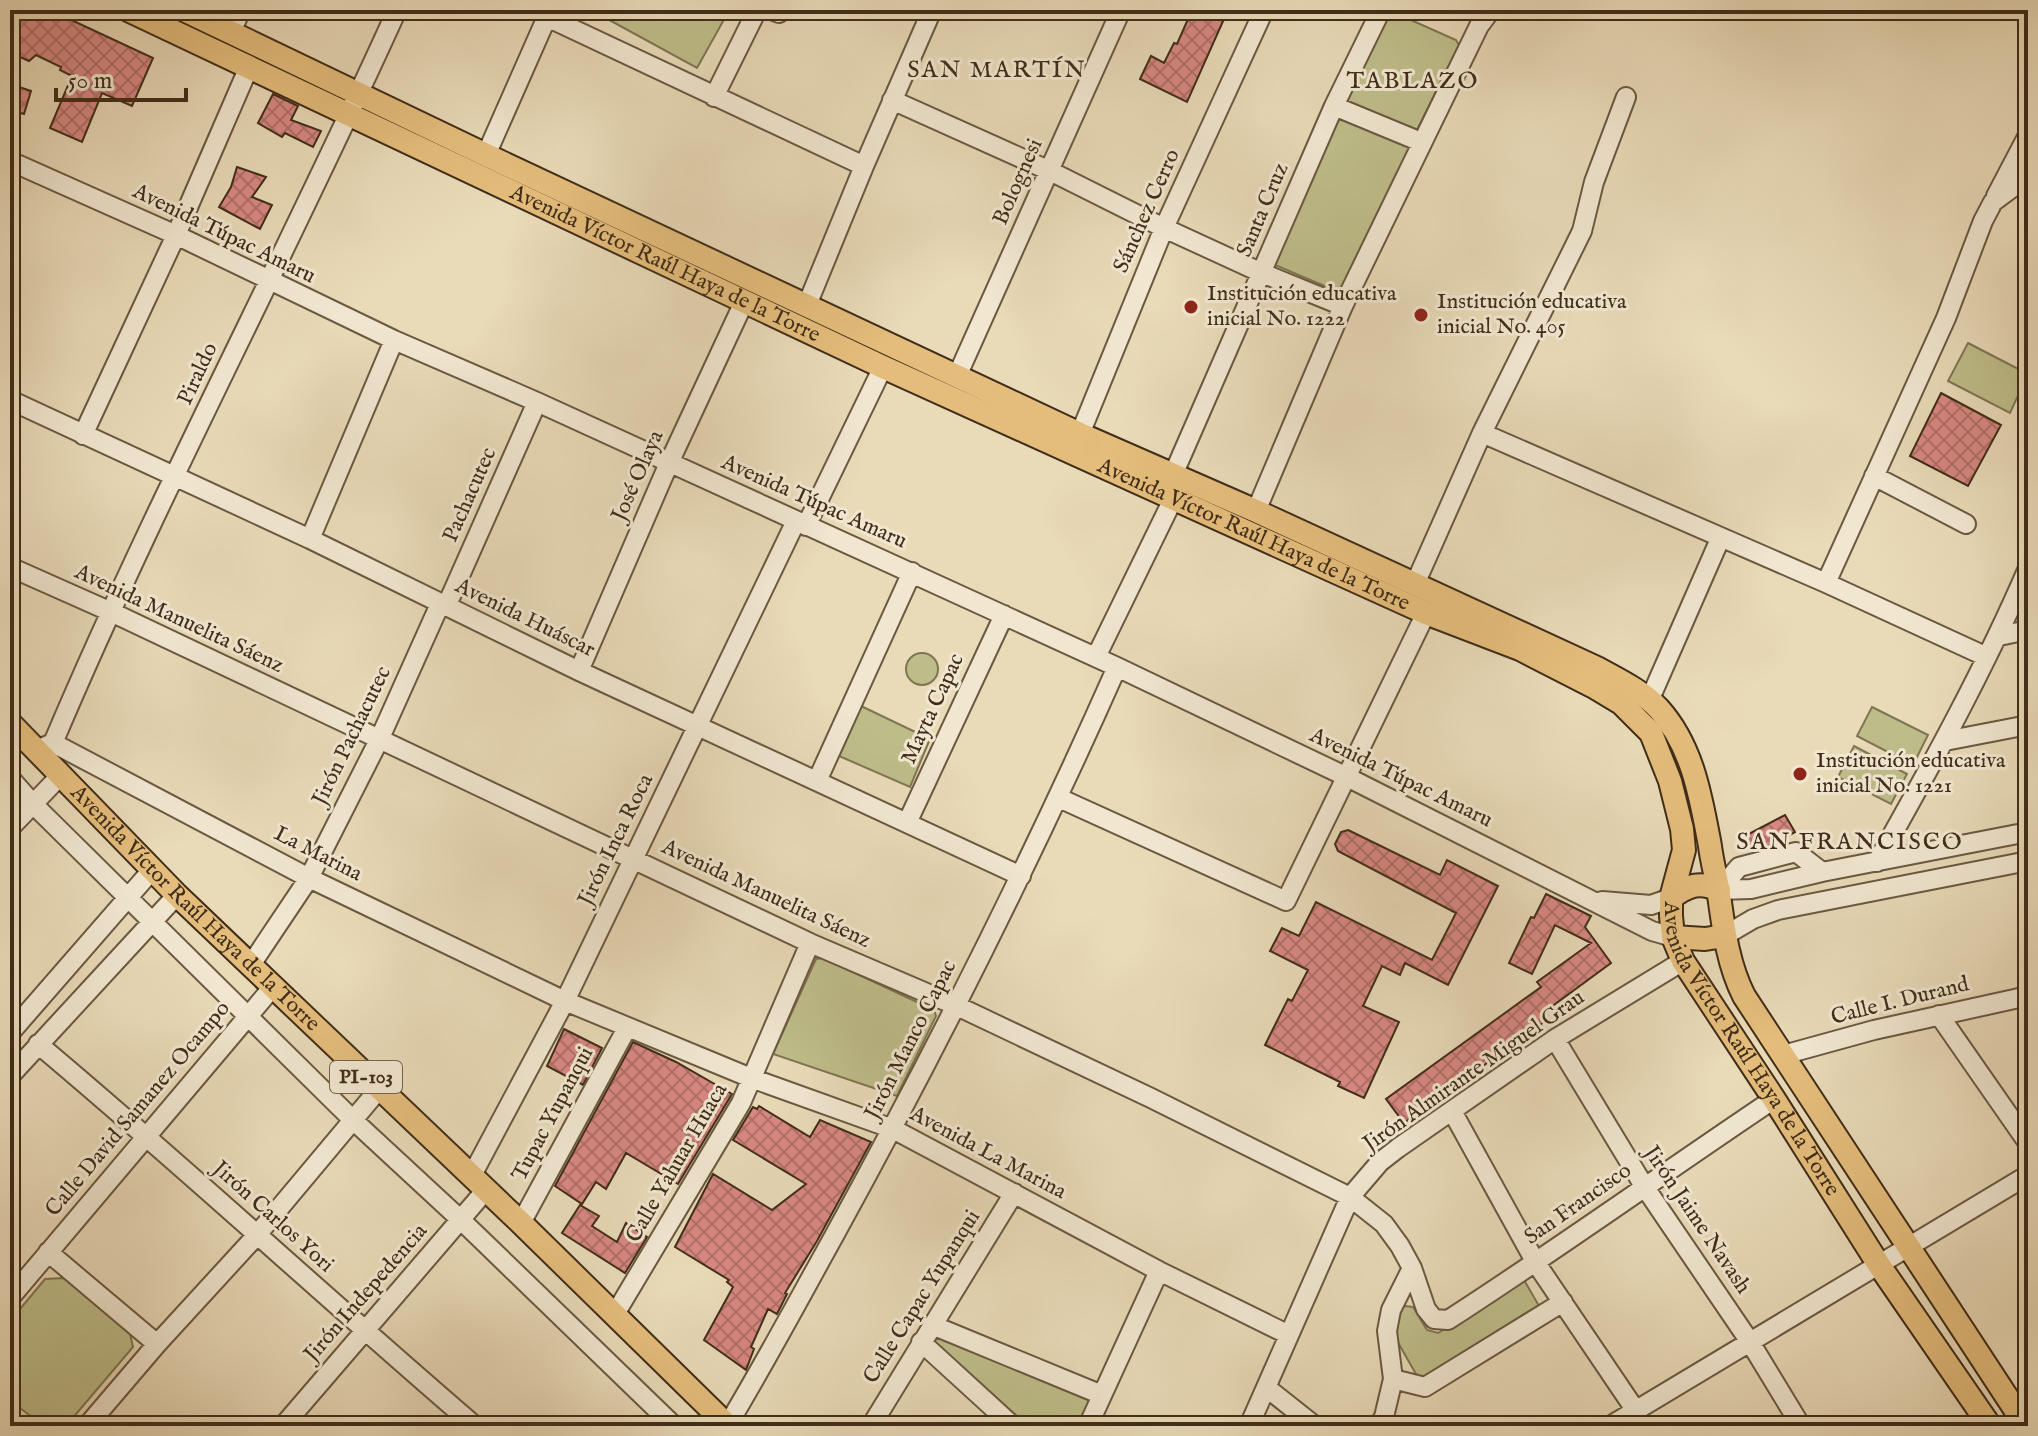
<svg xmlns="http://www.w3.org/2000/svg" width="2038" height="1436" font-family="'IM FELL English',serif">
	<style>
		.green { fill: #bebd8a; stroke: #7f7552; stroke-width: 2 }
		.building { fill: url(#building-cross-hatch); stroke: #402d19; stroke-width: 2 }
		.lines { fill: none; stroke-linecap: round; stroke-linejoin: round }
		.minor-casing { stroke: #6a5841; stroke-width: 22 }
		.major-casing { stroke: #402d19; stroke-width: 26 }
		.minor { stroke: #f1e7d1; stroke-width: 18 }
		.major { stroke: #e4bd7c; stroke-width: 22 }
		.poi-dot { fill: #8f2418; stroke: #f1e7d1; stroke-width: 3 }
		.labels { text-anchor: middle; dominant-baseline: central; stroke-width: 6; stroke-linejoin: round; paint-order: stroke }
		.shield { fill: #f1e7d1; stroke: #756550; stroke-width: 2 }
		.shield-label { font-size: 20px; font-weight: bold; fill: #402d19 }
		.street-label { font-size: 22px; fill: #402d19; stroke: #f1e7d1 }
		.poi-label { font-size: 22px; fill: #402d19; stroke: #f1e7d1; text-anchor: start }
		.neighbourhood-label { font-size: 24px; letter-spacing: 2px; fill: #402d19; stroke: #f1e7d1 }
	</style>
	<defs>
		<pattern id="building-cross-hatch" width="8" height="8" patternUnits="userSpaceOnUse" patternTransform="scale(2)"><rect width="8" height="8" fill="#d88882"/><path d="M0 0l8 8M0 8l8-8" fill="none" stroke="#b1706a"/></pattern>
	</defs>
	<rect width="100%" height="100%" fill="#e9dab8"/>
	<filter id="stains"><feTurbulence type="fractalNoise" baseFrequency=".0025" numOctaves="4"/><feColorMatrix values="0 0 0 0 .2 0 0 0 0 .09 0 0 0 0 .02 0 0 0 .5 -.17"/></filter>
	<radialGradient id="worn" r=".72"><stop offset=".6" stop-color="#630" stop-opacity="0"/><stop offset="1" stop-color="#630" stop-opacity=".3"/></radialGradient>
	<path class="green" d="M591,10H724L726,16L697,68Z
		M1393,12L1456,40L1459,45L1417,130L1413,133L1347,103L1345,97L1387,15Z
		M1340,117L1407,146L1411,151L1341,293L1275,265L1336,118Z
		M1968,343L2028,374L2010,413L1948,381Z
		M906 669a16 16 0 1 1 32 0a16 16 0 1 1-32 0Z
		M861,706L930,739L910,787L839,756Z
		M1872,707L1928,735L1913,765L1857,736Z
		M1854,746L1907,774L1891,804L1838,777Z
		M823,958L934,1010L936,1016L897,1096L773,1054L816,959Z
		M64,1278L129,1329L133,1347L66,1426H43L10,1400V1321L45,1279Z
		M1524,1280L1542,1311L1422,1378L1416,1374L1392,1332L1397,1309L1405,1306L1413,1307L1427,1330L1438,1333Z
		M938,1331L1095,1399L1083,1426H1020L931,1344Z"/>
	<path class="building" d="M19,10H50L153,58L132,106L102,93L82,142L50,128L72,76L60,70L61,67L36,55L29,61L11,53L16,42L10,40V30Z
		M1192,10H1228L1187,102L1140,79L1151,56L1164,63L1174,43L1177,44Z
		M10,84L31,91L24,114L10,110Z
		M273,94L298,106L291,120L321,131L313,147L285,133L282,137L258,123Z
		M237,167L266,177L252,197L272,205L260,229L219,207L231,187Z
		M1941,393L2001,425L1968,486L1910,456Z
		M1785,815L1795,832L1767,847L1753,851L1745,836Z
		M1348,830L1440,875L1447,860L1498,886L1448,985L1405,963L1400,975L1382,966L1363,1006L1399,1022L1364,1098L1338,1086L1340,1082L1265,1045L1288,999L1292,1001L1308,970L1270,951L1282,928L1299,936L1316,902L1432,960L1456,913L1338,851L1335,844L1341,832Z
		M1546,894L1591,916L1585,927L1611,963L1543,1013L1548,1019L1404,1123L1386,1099L1541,987L1537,982L1591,943L1555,925L1532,974L1509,963L1531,917L1534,918Z
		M564,1029L602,1048L583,1085L547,1066Z
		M633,1042L676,1062L732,1094L678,1184L626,1153L606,1189L596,1182L582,1204L555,1186Z
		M759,1106L810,1137L820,1120L871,1142L817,1241L785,1293L787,1294L777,1314L768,1309L751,1347L754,1349L746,1370L704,1340L733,1287L727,1282L729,1280L675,1247L713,1174L772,1210L806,1184L733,1140L753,1107L757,1109Z
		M580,1205L599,1216L592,1226L617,1242L626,1223L647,1237L625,1273L562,1233Z"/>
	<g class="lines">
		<defs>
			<path id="minor" d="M771,10L779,13L781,10
				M547,17L864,166
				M231,32L241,10
				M714,97L757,10
				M892,100L1050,171L1164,228L1262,273L1343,306
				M1334,106L1421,142
				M486,155L550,10
				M10,161L176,235L394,340L537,402L1117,667L1347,777L1652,931L1673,937
				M1996,196L2028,135
				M807,305L864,166L932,10
				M958,374L1121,10
				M10,400L310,539L579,671L1021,876
				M1482,433L1826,583L1987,657
				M1080,434L1164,228L1264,10
				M83,435L176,235L248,69
				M1173,475L1334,106L1381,10
				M1874,476L1966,524
				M1256,511L1343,306L1479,26L1491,10
				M806,526L883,367
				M310,539L394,340
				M10,567L109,611L810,943L957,1006L1151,1098L1350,1197L1384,1224L1400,1246L1412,1268L1426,1309L1434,1319L1448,1320C1558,1249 1665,1172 1774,1099
				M1826,583L1946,318L1983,221L1993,202L2028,176
				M1415,584L1482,433L1582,231L1594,182L1626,97
				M446,607L537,402
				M1999,636L2028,630
				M1096,657L1178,489
				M579,671L669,463L744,302
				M1649,701L1720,539
				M1945,741L2028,725
				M53,743L309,878L565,1001L751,1078L893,1129L1159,1271L1289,1335
				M41,748L53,743C158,495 286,256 397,10
				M10,778L33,804L353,1120L461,1220L674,1426
				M817,781L912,572
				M1059,798L1286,901L1426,613
				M907,823L1004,615
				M10,828L60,776
				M1877,862C1931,766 1984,670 2028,568
				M1719,890L1751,889L1822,872L2028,832
				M1719,890L1739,867L1796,852L1822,872
				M1602,901L1651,905L1671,898
				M1724,936L1753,919L1778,910L2028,861
				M250,966L309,878L379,740L440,604
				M1939,1015L2028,1143
				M10,1033L152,870
				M1555,1039L1644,1186L1750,1342L1801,1426
				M38,1044C186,1168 328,1300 475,1426
				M1783,1055L1874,1030L2028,996
				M10,1076L177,895
				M1452,1111L1536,1263L1636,1411
				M471,1177L565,1001L796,521
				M521,1223L627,1028
				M48,1252L157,1344
				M10,1298L272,988
				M615,1314L741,1103L810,943
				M932,1325L1102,1395
				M921,1342L1013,1426
				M1393,1379L1425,1387L1563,1302
				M1267,1388L1315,1426
				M10,1424L12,1426
				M87,1426L157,1344L256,1236L379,1089
				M283,1426L485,1191
				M727,1426C765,1363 799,1299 834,1236C936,1050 1031,861 1117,667
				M871,1426L1014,1193
				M1088,1426L1159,1271
				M1249,1426L1350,1197L1380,1162L1398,1148L1555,1039L1683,961
				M1378,1426L1384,1417L1393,1379L1387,1331L1391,1310L1412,1268
				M1610,1426L2028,1175"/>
			<g id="major">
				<path id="s1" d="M128,10L883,367L1426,613L1520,649L1596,688L1621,703L1651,733L1670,781L1682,829L1684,850L1671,898V916L1673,937L1683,961L1774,1099L1879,1265L1990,1426"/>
				<path d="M184,10L486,155L1080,434L1256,511L1597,668C1619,680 1642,691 1659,709C1693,747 1701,798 1710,846C1712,863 1717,879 1719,895C1724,931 1728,964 1744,996L2026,1426"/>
				<path id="s2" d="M10,723L177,895L521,1223L728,1426"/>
				<path d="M1671,898C1688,885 1700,881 1719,890"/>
				<path d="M1673,937L1705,939L1724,936"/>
			</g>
		</defs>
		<use href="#minor" class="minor-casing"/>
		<use href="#major" class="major-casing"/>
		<use href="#minor" class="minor"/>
		<use href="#major" class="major"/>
	</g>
	<g class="poi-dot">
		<circle cx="1191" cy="307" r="8"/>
		<circle cx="1421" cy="315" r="8"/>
		<circle cx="1800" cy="774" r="8"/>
	</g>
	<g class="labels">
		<rect class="shield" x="330" y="1061" width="72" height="32" rx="6"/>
		<g class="shield-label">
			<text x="366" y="1077">PI-103</text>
		</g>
		<g class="street-label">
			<text transform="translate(1018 182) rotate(-66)">Bolognesi</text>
			<text transform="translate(1263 210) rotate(-67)">Santa Cruz</text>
			<text transform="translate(1147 211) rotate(-66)">Sánchez Cerro</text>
			<text transform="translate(224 234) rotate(26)">Avenida Túpac Amaru</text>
			<text stroke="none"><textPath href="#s1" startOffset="594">Avenida Víctor Raúl Haya de la Torre</textPath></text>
			<text transform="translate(198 374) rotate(-65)">Piraldo</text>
			<text transform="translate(638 476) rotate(-66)">José Olaya</text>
			<text transform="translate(470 495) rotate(-66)">Pachacutec</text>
			<text transform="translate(814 502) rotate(24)">Avenida Túpac Amaru</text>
			<text stroke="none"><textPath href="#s1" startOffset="1242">Avenida Víctor Raúl Haya de la Torre</textPath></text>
			<text transform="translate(525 618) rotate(26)">Avenida Huáscar</text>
			<text transform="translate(179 619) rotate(25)">Avenida Manuelita Sáenz</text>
			<text transform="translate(933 709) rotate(-65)">Mayta Capac</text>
			<text transform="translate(352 736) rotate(-64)">Jirón Pachacutec</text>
			<text transform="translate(1401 778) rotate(26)">Avenida Túpac Amaru</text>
			<text transform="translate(616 840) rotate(-64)">Jirón Inca Roca</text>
			<text transform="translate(318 854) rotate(27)">La Marina</text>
			<text transform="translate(766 894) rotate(25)">Avenida Manuelita Sáenz</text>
			<text stroke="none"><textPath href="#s2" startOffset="262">Avenida Víctor Raúl Haya de la Torre</textPath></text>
			<text transform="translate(1900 1001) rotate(-14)">Calle I. Durand</text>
			<text transform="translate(911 1040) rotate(-63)">Jirón Manco Capac</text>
			<text stroke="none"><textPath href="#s1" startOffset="2034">Avenida Víctor Raúl Haya de la Torre</textPath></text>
			<text transform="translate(1474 1071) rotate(-35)">Jirón Almirante Miguel Grau</text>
			<text transform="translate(138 1109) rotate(-50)">Calle David Samanez Ocampo</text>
			<text transform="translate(553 1114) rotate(-62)">Tupac Yupanqui</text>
			<text transform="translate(988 1153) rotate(28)">Avenida La Marina</text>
			<text transform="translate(677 1163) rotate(-60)">Calle Yahuar Huaca</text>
			<text transform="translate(1578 1204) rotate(-35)">San Francisco</text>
			<text transform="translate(273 1217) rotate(42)">Jirón Carlos Yori</text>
			<text transform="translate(1697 1220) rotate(56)">Jirón Jaime Navash</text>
			<text transform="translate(366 1293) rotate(-49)">Jirón Indepedencia</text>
			<text transform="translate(922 1297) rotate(-58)">Calle Capac Yupanqui</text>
		</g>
		<g class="poi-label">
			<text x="1207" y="294">Institución educativa<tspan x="1207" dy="25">inicial No. 1222</tspan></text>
			<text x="1437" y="302">Institución educativa<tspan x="1437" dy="25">inicial No. 405</tspan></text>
			<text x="1816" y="761">Institución educativa<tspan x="1816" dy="25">inicial No. 1221</tspan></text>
		</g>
		<g class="neighbourhood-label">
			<text x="997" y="70">SAN MARTÍN</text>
			<text x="1413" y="81">TABLAZO</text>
			<text x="1850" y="842">SAN FRANCISCO</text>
		</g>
	</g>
	<rect width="2038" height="1436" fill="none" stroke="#e9dab8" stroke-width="40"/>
	<rect x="12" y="12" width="2014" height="1412" fill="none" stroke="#402d19" stroke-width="4"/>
	<rect x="20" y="20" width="1998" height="1396" fill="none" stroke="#402d19" stroke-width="2"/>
	<path d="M56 88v12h130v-12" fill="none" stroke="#402d19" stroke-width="4"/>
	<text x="68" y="88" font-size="24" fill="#402d19" stroke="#f1e7d1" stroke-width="6" paint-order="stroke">50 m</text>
	<rect width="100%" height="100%" filter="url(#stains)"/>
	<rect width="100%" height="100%" fill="url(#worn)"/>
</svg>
